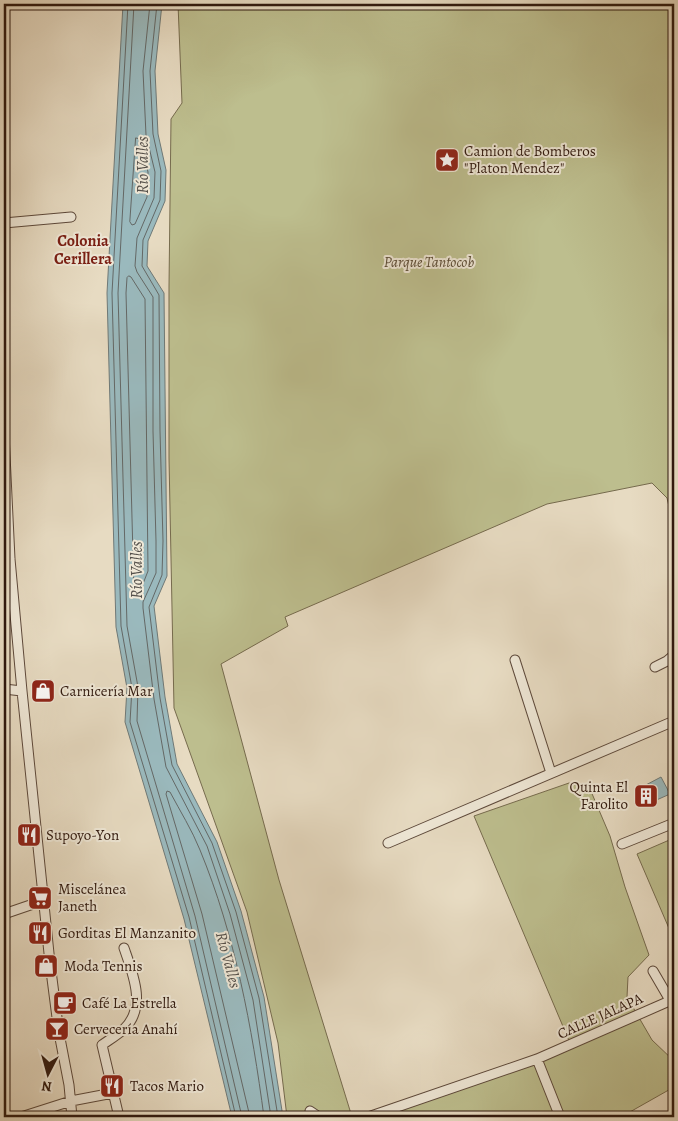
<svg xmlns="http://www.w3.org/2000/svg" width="678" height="1121" font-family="Alegreya,serif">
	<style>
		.green { fill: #bdbe8e; stroke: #766b4e }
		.water { fill: #9ab9bd; stroke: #6f7977 }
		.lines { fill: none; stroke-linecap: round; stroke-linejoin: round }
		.shore { stroke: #646866; stroke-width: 1 }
		.minor-casing { stroke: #5d493b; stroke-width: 11 }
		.minor { stroke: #efe8d7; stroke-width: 9 }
		.labels { text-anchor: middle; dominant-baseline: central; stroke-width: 4; stroke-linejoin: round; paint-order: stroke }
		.poi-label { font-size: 15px; fill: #2f180e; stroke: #efe8d7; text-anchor: start }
		.park-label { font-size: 15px; font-style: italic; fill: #5a4a34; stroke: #efe8d7 }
		.street-label { font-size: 15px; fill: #2f180e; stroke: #efe8d7 }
		.water-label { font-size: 16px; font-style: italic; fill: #54504b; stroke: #efe8d7 }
		.neighbourhood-label { font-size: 16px; font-weight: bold; fill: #7a1f14; stroke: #efe8d7 }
	</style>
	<rect width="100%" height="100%" fill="#e7dbc2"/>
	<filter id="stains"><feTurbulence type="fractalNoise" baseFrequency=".004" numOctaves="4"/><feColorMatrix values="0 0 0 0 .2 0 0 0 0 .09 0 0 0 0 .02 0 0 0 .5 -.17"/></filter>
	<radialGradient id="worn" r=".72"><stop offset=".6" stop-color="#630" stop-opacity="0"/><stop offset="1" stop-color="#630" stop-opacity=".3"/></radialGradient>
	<path class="green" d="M178,4H674V528L667,498L652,483L547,504L285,617L288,626L221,664L279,880L352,1117H287L278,1043L247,912L174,708L169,458V287L171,119L182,103Z
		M569,783L590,789L610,836L625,887L649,955L628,977L627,997L652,1040L674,1061V1087L621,1117H357L570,1043L474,816Z
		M674,838V940L637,854Z"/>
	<path class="water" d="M123,4H162L155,71L158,134L166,170L165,201L148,241L147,266L164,293L167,576L154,606L165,697L177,764L217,842L241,911L264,997L283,1117H232L184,919L125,722L127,688L116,627L107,293Z
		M661,777L670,794L652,802L642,787Z"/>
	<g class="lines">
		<path class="shore" d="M128,4L112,293L121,626L132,688L130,722L189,917L236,1117
			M134,4L118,293L127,626L138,687L137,721L195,916L242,1117
			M150,4L143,71L146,135L155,172L154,198L137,238L135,266L137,272L153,297V431L156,541V573L143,602V608L154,699L166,767L207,846L230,914L253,1000L271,1117
			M157,4L150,71L153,134L161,171L160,200L143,240L142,266L159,295L160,431L163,541L162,575L149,607L160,698L172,765L212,843L236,912L259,998L278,1117
			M136,138L140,139L148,172L147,197L135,224L132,225L130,222Z
			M129,276L131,277L145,299L148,571L139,594L136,596L134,593L126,293L127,278Z
			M250,1117L202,914L166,794L167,791L170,792C180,811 192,830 200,850C235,935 252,1027 264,1117"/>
		<defs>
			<path id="minor" d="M4,223L71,217
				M4,434L10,559L22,691L50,963L59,1033L69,1085L72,1117
				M515,660L551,773
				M655,667L667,661L674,655
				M4,689L22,691
				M388,843L674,721
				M622,844L674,823
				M4,914L45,900
				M653,971L674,1007
				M537,1059L560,1117
				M310,1111L319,1117
				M21,1117L71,1101L113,1093
				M119,1117L102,1045C109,1040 117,1035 124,1029C147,1007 133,974 124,948
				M368,1117L537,1059L674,999"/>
		</defs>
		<use href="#minor" class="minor-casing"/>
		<use href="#minor" class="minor"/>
	</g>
	<defs>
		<symbol id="sight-square" viewBox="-11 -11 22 22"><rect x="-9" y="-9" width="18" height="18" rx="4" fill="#8f2418" stroke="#efe8d7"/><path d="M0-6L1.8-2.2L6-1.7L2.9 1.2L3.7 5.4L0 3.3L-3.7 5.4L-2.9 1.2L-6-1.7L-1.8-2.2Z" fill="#fff"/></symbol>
		<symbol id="shop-square" viewBox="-11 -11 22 22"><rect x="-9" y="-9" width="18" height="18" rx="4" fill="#8f2418" stroke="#efe8d7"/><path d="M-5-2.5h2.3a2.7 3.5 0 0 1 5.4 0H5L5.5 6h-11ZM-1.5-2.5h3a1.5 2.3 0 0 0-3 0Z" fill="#fff"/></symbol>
		<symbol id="building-square" viewBox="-11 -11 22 22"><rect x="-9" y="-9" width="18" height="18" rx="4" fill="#8f2418" stroke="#efe8d7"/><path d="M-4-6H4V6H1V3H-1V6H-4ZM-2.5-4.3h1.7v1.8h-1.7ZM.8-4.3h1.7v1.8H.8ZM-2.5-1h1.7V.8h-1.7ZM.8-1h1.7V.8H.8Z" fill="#fff"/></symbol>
		<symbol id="restaurant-square" viewBox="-11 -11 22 22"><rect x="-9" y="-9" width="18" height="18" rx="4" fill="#8f2418" stroke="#efe8d7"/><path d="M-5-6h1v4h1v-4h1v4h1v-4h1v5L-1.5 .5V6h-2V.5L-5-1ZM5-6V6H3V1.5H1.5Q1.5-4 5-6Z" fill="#fff"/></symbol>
		<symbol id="supermarket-square" viewBox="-11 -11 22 22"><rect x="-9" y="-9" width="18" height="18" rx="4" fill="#8f2418" stroke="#efe8d7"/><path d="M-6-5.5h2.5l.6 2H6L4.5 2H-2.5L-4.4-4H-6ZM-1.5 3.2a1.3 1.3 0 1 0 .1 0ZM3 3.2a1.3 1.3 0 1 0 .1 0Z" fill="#fff"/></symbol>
		<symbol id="cafe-square" viewBox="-11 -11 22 22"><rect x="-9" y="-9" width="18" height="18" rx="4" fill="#8f2418" stroke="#efe8d7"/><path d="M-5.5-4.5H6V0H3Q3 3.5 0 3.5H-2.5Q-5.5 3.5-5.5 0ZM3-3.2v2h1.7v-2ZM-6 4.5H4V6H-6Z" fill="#fff"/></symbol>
		<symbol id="bar-square" viewBox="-11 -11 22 22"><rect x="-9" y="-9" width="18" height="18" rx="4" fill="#8f2418" stroke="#efe8d7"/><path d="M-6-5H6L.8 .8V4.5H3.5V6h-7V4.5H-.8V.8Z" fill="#fff"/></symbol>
	</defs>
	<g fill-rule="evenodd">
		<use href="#sight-square" x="433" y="146" width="28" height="28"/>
		<use href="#shop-square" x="29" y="677" width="28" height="28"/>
		<use href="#building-square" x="632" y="782" width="28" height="28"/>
		<use href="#restaurant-square" x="15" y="821" width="28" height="28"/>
		<use href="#supermarket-square" x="26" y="884" width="28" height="28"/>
		<use href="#restaurant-square" x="26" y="919" width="28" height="28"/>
		<use href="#shop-square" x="32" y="952" width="28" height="28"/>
		<use href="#cafe-square" x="51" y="989" width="28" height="28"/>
		<use href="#bar-square" x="43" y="1015" width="28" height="28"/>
		<use href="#restaurant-square" x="98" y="1072" width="28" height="28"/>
	</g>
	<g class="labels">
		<g class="poi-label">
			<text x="464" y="151">Camion de Bomberos<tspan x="464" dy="17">"Platon Mendez"</tspan></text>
			<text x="60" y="691">Carnicería Mar</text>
			<text x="628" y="787" text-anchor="end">Quinta El<tspan x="628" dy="17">Farolito</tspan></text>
			<text x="46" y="835">Supoyo-Yon</text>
			<text x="58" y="889">Miscelánea<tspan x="58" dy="17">Janeth</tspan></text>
			<text x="58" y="933">Gorditas El Manzanito</text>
			<text x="64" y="966">Moda Tennis</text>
			<text x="82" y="1003">Café La Estrella</text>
			<text x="74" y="1029">Cervecería Anahí</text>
			<text x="130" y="1086">Tacos Mario</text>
		</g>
		<g class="park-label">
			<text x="429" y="262">Parque Tantocob</text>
		</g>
		<g class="street-label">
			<text transform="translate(600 1016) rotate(-24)">CALLE JALAPA</text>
		</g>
		<g class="water-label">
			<text transform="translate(143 165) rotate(-90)">Río Valles</text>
			<text transform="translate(137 570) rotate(-90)">Río Valles</text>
			<text transform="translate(228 960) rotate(75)">Río Valles</text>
		</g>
		<g class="neighbourhood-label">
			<text x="83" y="241">Colonia<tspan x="83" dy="18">Cerillera</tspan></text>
		</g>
	</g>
	<rect width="678" height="1121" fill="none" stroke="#e7dbc2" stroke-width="20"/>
	<rect x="5" y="5" width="668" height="1111" fill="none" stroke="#2f180e" stroke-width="2.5"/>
	<rect x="10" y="10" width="658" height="1101" fill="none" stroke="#2f180e"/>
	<g transform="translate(48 1074) rotate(186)" stroke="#efe8d7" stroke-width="4" paint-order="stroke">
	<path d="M0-4L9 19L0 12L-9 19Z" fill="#2f180e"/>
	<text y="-8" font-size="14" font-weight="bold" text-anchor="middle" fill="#2f180e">N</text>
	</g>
	<rect width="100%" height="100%" filter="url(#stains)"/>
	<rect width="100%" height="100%" fill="url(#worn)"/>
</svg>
